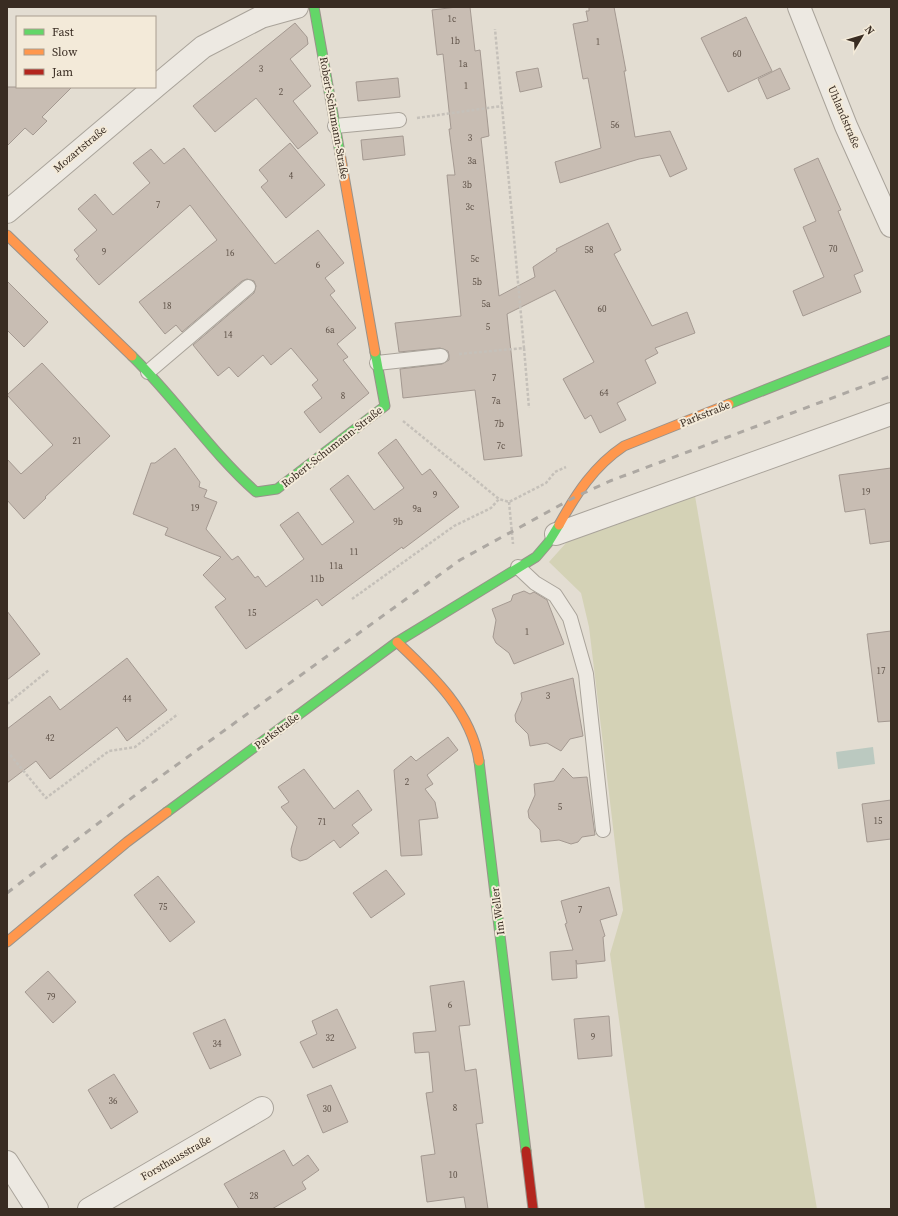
<svg xmlns="http://www.w3.org/2000/svg" width="898" height="1216" font-family="'Source Serif 4',serif">
	<style>
		.green { fill: #d4d2b6 }
		.water { fill: #bbc9c0 }
		.building { fill: #c8bdb3; stroke: #a49991 }
		.lines { fill: none; stroke-linecap: round; stroke-linejoin: round }
		.lane-casing { stroke: #a9a39a; stroke-width: 16 }
		.street-casing { stroke: #a9a39a; stroke-width: 24 }
		.fast-casing { stroke: #99928a; stroke-width: 11 }
		.slow-casing { stroke: #99928a; stroke-width: 11 }
		.jam-casing { stroke: #99928a; stroke-width: 11 }
		.path { stroke: #c5c0b9; stroke-width: 2.5; stroke-dasharray: 3 2; stroke-linecap: butt }
		.lane { stroke: #ede9e2; stroke-width: 14 }
		.street { stroke: #ede9e2; stroke-width: 22 }
		.fast { stroke: #63d668; stroke-width: 9 }
		.slow { stroke: #ff974d; stroke-width: 9 }
		.jam { stroke: #b3261e; stroke-width: 9 }
		.rail { stroke: #ada8a2; stroke-width: 3; stroke-dasharray: 7 7; stroke-linecap: butt }
		.labels { text-anchor: middle; dominant-baseline: central; stroke-width: 4; stroke-linejoin: round; paint-order: stroke }
		.number-label { font-size: 9px; fill: #5d5046 }
		.street-label { font-size: 11px; fill: #392c22; stroke: #f3ead9 }
	</style>
	<rect width="100%" height="100%" fill="#e3ddd2"/>
	<path class="green" d="M695,496L817,1209H645L610,954L623,910L589,627L581,593L549,562L575,533Z"/>
	<path class="water" d="M873,747L875,764L838,769L836,752Z"/>
	<path class="building" d="M457,7H470L475,51L480,50L489,136L481,138L499,296L535,277L533,267L557,251L556,249L608,223L621,250L614,254L652,326L687,312L695,333L655,348L658,353L645,360L656,383L617,403L626,420L600,433L591,415L585,419L563,379L594,362L555,290L507,314L522,456L484,460L475,390L403,398L400,369L442,364L449,360V355L448,351L440,348L399,352L395,323L461,316L447,175H455L449,129H451L443,54L437,55L432,10Z
		M589,7H614L626,71H624L635,137L670,131L687,169L670,177L660,155L639,159L560,183L555,162L601,148L588,78L583,79L573,24L588,21L586,11H589Z
		M746,17L772,71L728,92L701,38Z
		M295,23L307,37L308,44L290,59L311,86L293,101L318,133L298,149L256,98L215,132L193,106Z
		M538,68L542,87L520,92L516,72Z
		M780,68L790,89L767,99L758,79Z
		M398,78L400,97L358,101L356,82Z
		M7,87H72L42,117L47,121L33,135L25,128L7,146Z
		M403,136L405,155L363,160L361,140Z
		M290,143L325,185L286,218L261,187L268,181L259,170Z
		M184,148L275,264L318,230L344,263L325,278L335,291L330,295L356,328L337,344L348,357L343,360L369,393L320,433L304,412L322,398L312,385L318,380L291,348L271,365L263,355L238,377L229,367L218,376L193,345L254,293L256,286L254,281L247,279L242,281L182,332L176,325L165,334L139,302L217,240L190,205L99,285L76,259L79,256L74,250L97,230L78,209L95,194L113,215L150,183L133,163L151,149L164,164Z
		M818,158L841,210L838,211L863,271L854,275L861,292L803,316L793,291L824,277L803,227L816,221L794,169Z
		M7,281L48,322L24,347L7,330Z
		M42,363L110,436L45,497L46,498L24,519L7,500V459L21,474L53,445L7,395Z
		M396,439L422,475L430,469L459,507L403,549L402,547L322,606L317,599L246,649L215,607L226,599L203,575L221,557L165,535L168,528L133,514L151,463H155L175,448L200,482L199,487L207,490L204,497L217,502L206,529L232,560L238,556L255,578L258,576L266,587L304,559L280,525L298,512L322,545L354,522L330,489L348,475L374,510L404,488L378,453Z
		M891,468V541L870,544L865,509L845,512L839,475Z
		M524,591L530,594L534,592L547,600L564,644L514,664L509,653L496,643L493,637L496,620L492,609L511,601L513,595Z
		M7,611L40,654L7,680Z
		M891,631V721L878,722L867,634Z
		M127,658L167,710L127,741L117,727L50,779L36,761L7,783V729L50,696L60,710Z
		M573,678L583,736L570,739L561,751L547,743L530,746L528,734L516,722L515,715L522,699L521,693Z
		M448,737L458,750L427,775L433,784L425,789L435,802L438,818L419,820L422,855L401,856L394,770L411,756L416,761Z
		M563,768L573,778L587,777L595,835L582,837L578,842L571,844L559,840L541,842L540,830L529,818L528,811L535,795L534,784L554,781Z
		M304,769L334,809L358,790L372,810L352,825L359,833L340,848L334,840L307,859L300,861L292,857L291,849L297,827L281,807L289,802L278,787Z
		M891,800V839L867,842L862,804Z
		M386,870L405,894L371,918L353,893Z
		M158,876L195,922L170,942L134,895Z
		M609,887L617,915L600,920L605,936L603,937L605,961L577,964L576,960L577,978L552,980L550,952L573,950L565,924L567,923L561,901Z
		M48,971L76,1002L53,1023L25,992Z
		M464,981L470,1025L459,1026L465,1071L476,1069L483,1123L476,1124L488,1209H466L464,1197L427,1202L421,1156L435,1154L426,1093L433,1092L429,1052L415,1053L413,1033L436,1031L430,986Z
		M337,1009L356,1048L313,1068L300,1042L317,1034L312,1021Z
		M609,1016L612,1056L578,1059L574,1019Z
		M225,1019L241,1055L210,1069L193,1033Z
		M114,1074L138,1112L111,1129L88,1090Z
		M331,1085L348,1122L323,1133L307,1095Z
		M284,1150L293,1166L308,1155L319,1170L302,1182L306,1189L272,1209H239L224,1184Z"/>
	<g class="lines">
		<defs>
			<path id="lane" d="M335,126L399,120
				M377,363L441,356
				M148,372L248,287
				M518,567L535,583L555,595L570,618L586,674L603,830"/>
			<path id="street" d="M799,7L846,126L891,226
				M155,87L203,47L261,17L297,7
				M7,212L155,87
				M556,534L891,414
				M7,1162L37,1209
				M89,1209L262,1108"/>
			<path id="fast" d="M314,7L340,153
				M132,356C176,399 210,451 256,492L277,489L385,406L375,352
				M729,404L891,340
				M479,761L526,1151
				M167,812L397,642L536,557L548,543L559,525"/>
			<path id="slow" d="M340,153L375,352
				M7,235L132,356
				M559,525C576,494 594,466 624,446L729,404
				M397,642C432,675 471,711 479,761
				M7,942L127,842L167,812"/>
			<path id="jam" d="M526,1151L533,1209"/>
		</defs>
		<use href="#lane" class="lane-casing"/>
		<use href="#street" class="street-casing"/>
		<use href="#fast" class="fast-casing"/>
		<use href="#slow" class="slow-casing"/>
		<use href="#jam" class="jam-casing"/>
		<path class="path" d="M417,118L502,106
			M524,348L529,408
			M459,354L524,348L495,29
			M403,421L499,499L509,502L546,483L555,472L566,467
			M509,502L513,544
			M352,599L454,526L491,508L499,499
			M7,704L49,670
			M7,751L46,798L109,751L135,747L178,714"/>
		<use href="#lane" class="lane"/>
		<use href="#street" class="street"/>
		<use href="#fast" class="fast"/>
		<use href="#slow" class="slow"/>
		<use href="#jam" class="jam"/>
		<path class="rail" d="M7,893L142,790L460,560L575,497L610,481L891,376"/>
	</g>
	<g class="labels">
		<g class="number-label">
			<text x="452" y="19">1c</text>
			<text x="455" y="41">1b</text>
			<text x="598" y="42">1</text>
			<text x="737" y="54">60</text>
			<text x="463" y="64">1a</text>
			<text x="261" y="69">3</text>
			<text x="466" y="86">1</text>
			<text x="281" y="92">2</text>
			<text x="615" y="125">56</text>
			<text x="470" y="138">3</text>
			<text x="472" y="161">3a</text>
			<text x="291" y="176">4</text>
			<text x="467" y="185">3b</text>
			<text x="158" y="205">7</text>
			<text x="470" y="207">3c</text>
			<text x="833" y="249">70</text>
			<text x="589" y="250">58</text>
			<text x="104" y="252">9</text>
			<text x="230" y="253">16</text>
			<text x="475" y="259">5c</text>
			<text x="318" y="265">6</text>
			<text x="477" y="282">5b</text>
			<text x="486" y="304">5a</text>
			<text x="167" y="306">18</text>
			<text x="602" y="309">60</text>
			<text x="488" y="327">5</text>
			<text x="330" y="330">6a</text>
			<text x="228" y="335">14</text>
			<text x="494" y="378">7</text>
			<text x="604" y="393">64</text>
			<text x="343" y="396">8</text>
			<text x="496" y="401">7a</text>
			<text x="499" y="424">7b</text>
			<text x="77" y="441">21</text>
			<text x="501" y="446">7c</text>
			<text x="866" y="492">19</text>
			<text x="435" y="495">9</text>
			<text x="195" y="508">19</text>
			<text x="417" y="509">9a</text>
			<text x="398" y="522">9b</text>
			<text x="354" y="552">11</text>
			<text x="336" y="566">11a</text>
			<text x="317" y="579">11b</text>
			<text x="252" y="613">15</text>
			<text x="527" y="632">1</text>
			<text x="881" y="671">17</text>
			<text x="548" y="696">3</text>
			<text x="127" y="699">44</text>
			<text x="50" y="738">42</text>
			<text x="407" y="782">2</text>
			<text x="560" y="807">5</text>
			<text x="878" y="821">15</text>
			<text x="322" y="822">71</text>
			<text x="163" y="907">75</text>
			<text x="580" y="910">7</text>
			<text x="51" y="997">79</text>
			<text x="450" y="1005">6</text>
			<text x="593" y="1037">9</text>
			<text x="330" y="1038">32</text>
			<text x="217" y="1044">34</text>
			<text x="113" y="1101">36</text>
			<text x="455" y="1108">8</text>
			<text x="327" y="1109">30</text>
			<text x="453" y="1175">10</text>
			<text x="254" y="1196">28</text>
		</g>
		<g class="street-label">
			<text transform="translate(844 117) rotate(67)">Uhlandstraße</text>
			<text transform="translate(334 118) rotate(80)">Robert-Schumann-Straße</text>
			<text transform="translate(80 149) rotate(-40)">Mozartstraße</text>
			<text transform="translate(705 414) rotate(-22)">Parkstraße</text>
			<text transform="translate(332 447) rotate(-38)">Robert-Schumann-Straße</text>
			<text transform="translate(277 731) rotate(-37)">Parkstraße</text>
			<text transform="translate(498 911) rotate(-97)">Im Weller</text>
			<text transform="translate(176 1158) rotate(-30)">Forsthausstraße</text>
		</g>
	</g>
	<rect width="898" height="1216" fill="none" stroke="#392c22" stroke-width="16"/>
	<rect x="16" y="16" width="140" height="72" fill="#f3ead9" stroke="#a99e90"/>
	<rect x="24" y="29" width="20" height="6" fill="#63d668" stroke="#a99e90"/>
	<text x="52" y="36" font-size="12" fill="#392c22">Fast</text>
	<rect x="24" y="49" width="20" height="6" fill="#ff974d" stroke="#a99e90"/>
	<text x="52" y="56" font-size="12" fill="#392c22">Slow</text>
	<rect x="24" y="69" width="20" height="6" fill="#b3261e" stroke="#a99e90"/>
	<text x="52" y="76" font-size="12" fill="#392c22">Jam</text>
	<g transform="translate(862 36) rotate(52)" stroke="#f3ead9" stroke-width="3" paint-order="stroke">
	<path d="M0-3L7 15L0 10L-7 15Z" fill="#392c22"/>
	<text y="-6" font-size="11" font-weight="bold" text-anchor="middle" fill="#392c22">N</text>
	</g>
</svg>
